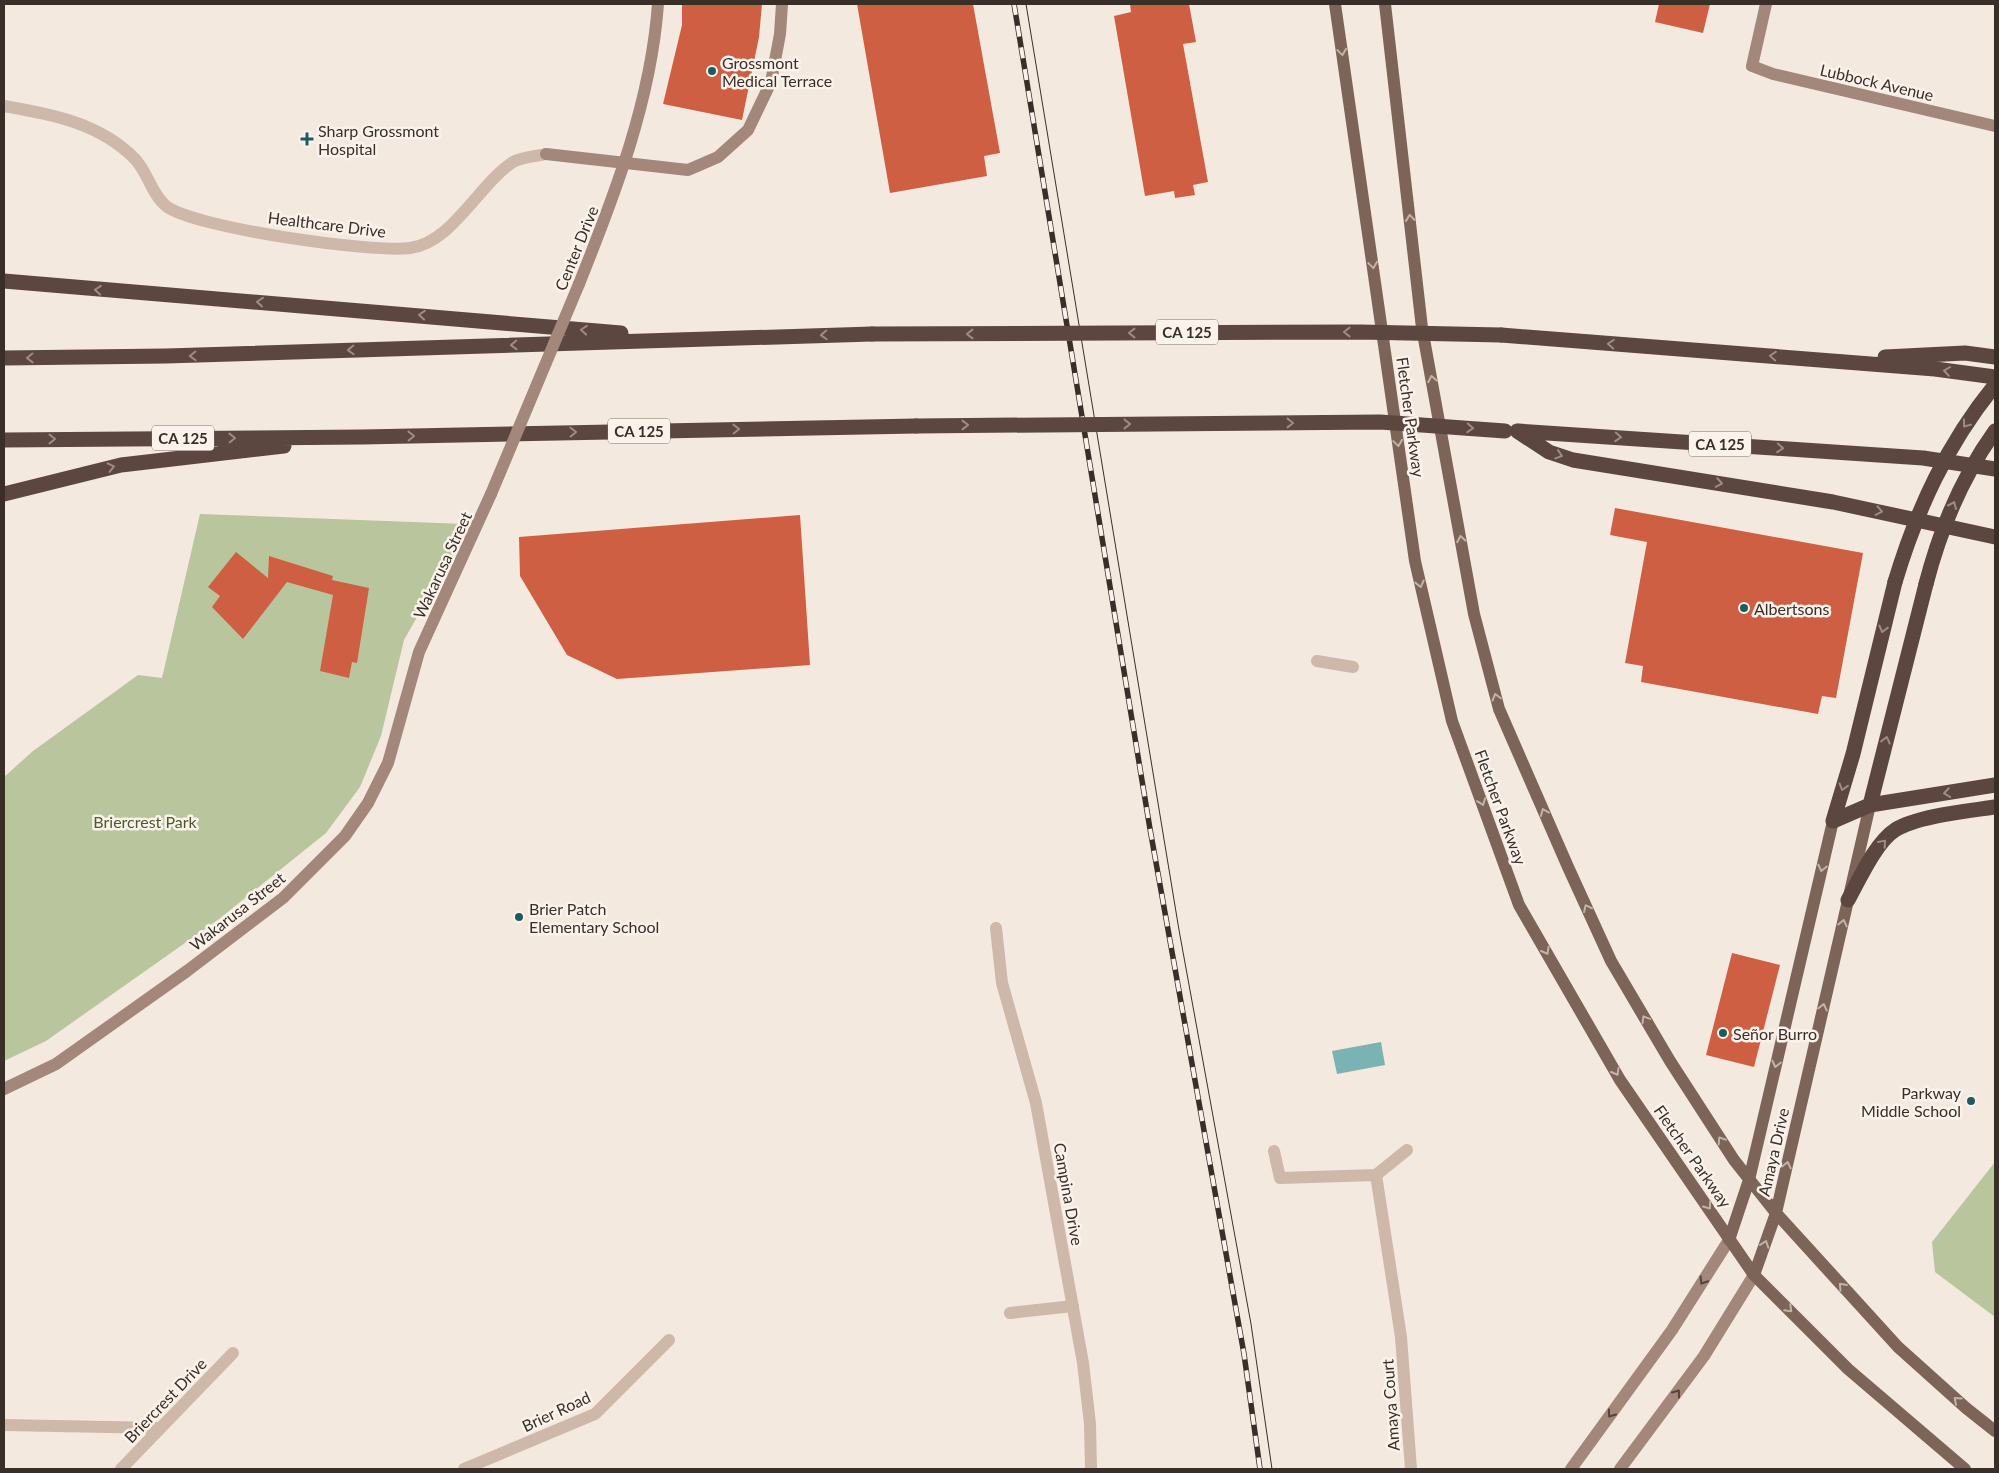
<svg xmlns="http://www.w3.org/2000/svg" width="1999" height="1473" font-family="Lato,sans-serif">
	<style>
		.green { fill: #b9c59d }
		.water { fill: #7bb3b4 }
		.building { fill: #ce5f43 }
		.lines { fill: none; stroke-linecap: round; stroke-linejoin: round }
		.street { stroke: #ceb8a9; stroke-width: 12 }
		.secondary { stroke: #a2877a; stroke-width: 12 }
		.primary { stroke: #7d6459; stroke-width: 12 }
		.highway { stroke: #5c4740; stroke-width: 15 }
		.tram { stroke: #3a2e29; stroke-width: 1 }
		.rail-casing { stroke: #3a2e29; stroke-width: 5.5 }
		.rail { stroke: #fbf3eb; stroke-width: 4; stroke-dasharray: 11; stroke-linecap: butt }
		.secondary-bridge { stroke: #a2877a; stroke-width: 12 }
		.highway-bridge { stroke: #5c4740; stroke-width: 15 }
		.oneway { stroke: #c2b3a9 }
		.oneway2 { stroke: #9c8c84 }
		.oneway3 { stroke: #54443d }
		.poi-dot { fill: #1b5d5f; stroke: #fbf3eb; stroke-width: 2 }
		.labels { text-anchor: middle; dominant-baseline: central; stroke-width: 5; stroke-linejoin: round; paint-order: stroke }
		.shield { fill: #fbf3eb; stroke: #746963; stroke-width: 1 }
		.shield-label { font-size: 15px; font-weight: bold; fill: #3a2e29 }
		.poi-label { font-size: 16px; fill: #3a2e29; stroke: #fbf3eb; text-anchor: start }
		.street-label { font-size: 16px; fill: #3a2e29; stroke: #fbf3eb }
		.park-label { font-size: 16px; fill: #4b5b2b; stroke: #fbf3eb }
	</style>
	<rect width="100%" height="100%" fill="#f4e9de"/>
	<path class="green" d="M200,514L465,524L454,552L404,640L381,736L360,787L326,833L219,919L46,1041L4,1061V777L33,751L138,675L162,678Z
		M1995,1162V1317L1935,1272L1932,1242Z"/>
	<path class="water" d="M1381,1042L1385,1065L1337,1074L1332,1051Z"/>
	<path class="building" d="M682,4H762L759,37L742,120L663,104L682,25Z
		M857,4H973L1000,153L984,156L987,176L890,193Z
		M1130,4H1189L1196,42L1183,44L1208,182L1193,185L1195,195L1175,198L1174,191L1145,196L1114,16L1131,12Z
		M1659,4H1710L1703,33L1655,22Z
		M1615,508L1863,553L1836,698L1822,696L1818,714L1641,682L1643,666L1625,663L1647,542L1610,535Z
		M800,515L810,665L617,679L567,655L520,576L519,537Z
		M236,552L268,578L269,556L333,576L332,580L369,588L357,663L352,662L349,678L320,671L333,595L287,582L243,639L212,607L220,596L208,587Z
		M1732,953L1780,965L1754,1067L1706,1055Z"/>
	<g class="lines">
		<path class="street" d="M4,106C51,114 100,123 135,159C147,171 152,195 166,206C194,228 372,253 410,248C452,243 479,184 513,162C522,157 537,156 546,154
			M1317,661L1353,667
			M996,928L1002,983L1036,1103L1083,1363L1090,1424L1091,1469
			M1407,1150L1376,1175L1401,1337L1411,1469
			M1274,1151L1280,1178L1376,1175
			M1010,1313L1073,1306
			M4,1425L160,1428
			M121,1469L233,1353
			M464,1469L595,1414L669,1340"/>
		<path class="secondary" d="M1766,4L1752,66L1773,74L1995,126
			M546,154L688,170L718,157L748,130L771,82L780,34L782,4
			M579,284C615,194 651,101 658,4
			M4,1089L56,1064L187,971L283,898L345,836L368,803L388,763L419,652L491,494
			M1571,1469L1672,1330L1729,1240
			M1620,1469L1704,1356L1754,1275"/>
		<path class="primary" d="M1335,4L1415,561L1452,721L1519,905L1620,1080L1754,1275L1848,1369L1965,1469
			M1385,4L1422,328L1474,614L1499,709L1568,867L1611,961L1670,1061L1734,1160L1776,1213L1898,1347L1966,1408L1995,1431
			M1729,1240L1749,1180L1833,821
			M1754,1275L1776,1213L1870,805"/>
		<path class="highway" d="M4,281L621,333
			M1501,335L1935,369L1995,377
			M1885,357L1965,353L1995,357
			M4,358L166,356L872,334
			M1517,431L1549,452L1573,460L1833,502L1995,537
			M1518,431L1923,458L1995,469
			M4,440L362,437L916,426
			M4,494L121,465L284,446
			M1870,805L1926,584
			M1833,821L1853,754L1895,582
			M1833,821L1870,805L1995,785
			M1848,900C1859,880 1876,842 1895,830C1917,816 1968,811 1995,807"/>
		<path class="tram" d="M1026,4L1179,930L1251,1324L1272,1469"/>
		<defs>
			<path id="rail" d="M1014,4L1150,829L1244,1354L1260,1469"/>
		</defs>
		<use href="#rail" class="rail-casing"/>
		<use href="#rail" class="rail"/>
		<path class="secondary-bridge" d="M491,494L579,284"/>
		<path class="highway-bridge" d="M872,334L1360,332L1501,335
			M916,426L1380,422L1505,431
			M1895,582C1917,509 1947,444 1995,385
			M1926,584C1940,530 1962,477 1995,431"/>
	</g>
	<defs><path id="oneway-chevron" d="M-2-3.5L2.5 0L-2 3.5" fill="none" stroke-width="1.6" stroke-linecap="round" stroke-linejoin="round" transform="scale(1.25)"/></defs>
	<g class="oneway">
		<use href="#oneway-chevron" transform="translate(1342 52) rotate(82)"/>
		<use href="#oneway-chevron" transform="translate(1410 218) rotate(-96)"/>
		<use href="#oneway-chevron" transform="translate(1373 265) rotate(82)"/>
		<use href="#oneway-chevron" transform="translate(1432 379) rotate(-101)"/>
		<use href="#oneway-chevron" transform="translate(1398 443) rotate(82)"/>
		<use href="#oneway-chevron" transform="translate(1461 539) rotate(-100)"/>
		<use href="#oneway-chevron" transform="translate(1420 584) rotate(76)"/>
		<use href="#oneway-chevron" transform="translate(1496 697) rotate(-105)"/>
		<use href="#oneway-chevron" transform="translate(1482 802) rotate(70)"/>
		<use href="#oneway-chevron" transform="translate(1544 812) rotate(-113)"/>
		<use href="#oneway-chevron" transform="translate(1822 868) rotate(103)"/>
		<use href="#oneway-chevron" transform="translate(1587 908) rotate(-115)"/>
		<use href="#oneway-chevron" transform="translate(1843 923) rotate(-77)"/>
		<use href="#oneway-chevron" transform="translate(1546 951) rotate(60)"/>
		<use href="#oneway-chevron" transform="translate(1823 1007) rotate(-77)"/>
		<use href="#oneway-chevron" transform="translate(1645 1019) rotate(-121)"/>
		<use href="#oneway-chevron" transform="translate(1776 1064) rotate(103)"/>
		<use href="#oneway-chevron" transform="translate(1616 1072) rotate(60)"/>
		<use href="#oneway-chevron" transform="translate(1721 1140) rotate(-123)"/>
		<use href="#oneway-chevron" transform="translate(1787 1165) rotate(-77)"/>
		<use href="#oneway-chevron" transform="translate(1708 1206) rotate(55)"/>
		<use href="#oneway-chevron" transform="translate(1765 1244) rotate(-71)"/>
		<use href="#oneway-chevron" transform="translate(1842 1286) rotate(-132)"/>
		<use href="#oneway-chevron" transform="translate(1789 1309) rotate(45)"/>
		<use href="#oneway-chevron" transform="translate(1957 1400) rotate(-138)"/>
	</g>
	<g class="oneway2">
		<use href="#oneway-chevron" transform="translate(98 290) rotate(-175)"/>
		<use href="#oneway-chevron" transform="translate(260 302) rotate(-175)"/>
		<use href="#oneway-chevron" transform="translate(422 315) rotate(-175)"/>
		<use href="#oneway-chevron" transform="translate(584 330) rotate(-175)"/>
		<use href="#oneway-chevron" transform="translate(1347 332) rotate(180)"/>
		<use href="#oneway-chevron" transform="translate(1132 333) rotate(180)"/>
		<use href="#oneway-chevron" transform="translate(970 334) rotate(180)"/>
		<use href="#oneway-chevron" transform="translate(824 335) rotate(178)"/>
		<use href="#oneway-chevron" transform="translate(1611 344) rotate(-176)"/>
		<use href="#oneway-chevron" transform="translate(514 345) rotate(178)"/>
		<use href="#oneway-chevron" transform="translate(351 350) rotate(178)"/>
		<use href="#oneway-chevron" transform="translate(193 356) rotate(178)"/>
		<use href="#oneway-chevron" transform="translate(1773 356) rotate(-176)"/>
		<use href="#oneway-chevron" transform="translate(30 358) rotate(179)"/>
		<use href="#oneway-chevron" transform="translate(1947 371) rotate(-172)"/>
		<use href="#oneway-chevron" transform="translate(1290 423)"/>
		<use href="#oneway-chevron" transform="translate(1127 424)"/>
		<use href="#oneway-chevron" transform="translate(1966 424) rotate(127)"/>
		<use href="#oneway-chevron" transform="translate(965 425)"/>
		<use href="#oneway-chevron" transform="translate(1470 428) rotate(4)"/>
		<use href="#oneway-chevron" transform="translate(736 429) rotate(-1)"/>
		<use href="#oneway-chevron" transform="translate(573 432) rotate(-1)"/>
		<use href="#oneway-chevron" transform="translate(411 436) rotate(-1)"/>
		<use href="#oneway-chevron" transform="translate(1618 437) rotate(4)"/>
		<use href="#oneway-chevron" transform="translate(232 438) rotate(-1)"/>
		<use href="#oneway-chevron" transform="translate(52 439)"/>
		<use href="#oneway-chevron" transform="translate(1780 448) rotate(4)"/>
		<use href="#oneway-chevron" transform="translate(1559 455) rotate(18)"/>
		<use href="#oneway-chevron" transform="translate(111 467) rotate(-13)"/>
		<use href="#oneway-chevron" transform="translate(1719 483) rotate(10)"/>
		<use href="#oneway-chevron" transform="translate(1953 505) rotate(-66)"/>
		<use href="#oneway-chevron" transform="translate(1879 511) rotate(11)"/>
		<use href="#oneway-chevron" transform="translate(1883 629) rotate(104)"/>
		<use href="#oneway-chevron" transform="translate(1886 740) rotate(-76)"/>
		<use href="#oneway-chevron" transform="translate(1843 787) rotate(107)"/>
		<use href="#oneway-chevron" transform="translate(1947 793) rotate(171)"/>
		<use href="#oneway-chevron" transform="translate(1883 843) rotate(-49)"/>
	</g>
	<g class="oneway3">
		<use href="#oneway-chevron" transform="translate(1703 1281) rotate(122)"/>
		<use href="#oneway-chevron" transform="translate(1677 1393) rotate(-54)"/>
		<use href="#oneway-chevron" transform="translate(1611 1414) rotate(126)"/>
	</g>
	<g class="poi-dot">
		<circle cx="712" cy="71" r="5"/>
		<path d="M304.5 131.5h5v5h5v5h-5v5h-5v-5h-5v-5h5z"/>
		<circle cx="1744" cy="608" r="5"/>
		<circle cx="519" cy="917" r="5"/>
		<circle cx="1723" cy="1033" r="5"/>
		<circle cx="1971" cy="1101" r="5"/>
	</g>
	<g class="labels">
		<g class="shield">
			<rect x="1156" y="319.5" width="62" height="25" rx="4"/>
			<rect x="608" y="418.5" width="62" height="25" rx="4"/>
			<rect x="152" y="425.5" width="62" height="25" rx="4"/>
			<rect x="1689" y="431.5" width="62" height="25" rx="4"/>
		</g>
		<g class="shield-label">
			<text x="1187" y="332">CA 125</text>
			<text x="639" y="431">CA 125</text>
			<text x="183" y="438">CA 125</text>
			<text x="1720" y="444">CA 125</text>
		</g>
		<g class="poi-label">
			<text x="722" y="62">Grossmont<tspan x="722" dy="18">Medical Terrace</tspan></text>
			<text x="318" y="130">Sharp Grossmont<tspan x="318" dy="18">Hospital</tspan></text>
			<text x="1754" y="608">Albertsons</text>
			<text x="529" y="908">Brier Patch<tspan x="529" dy="18">Elementary School</tspan></text>
			<text x="1733" y="1033">Señor Burro</text>
			<text x="1961" y="1092" text-anchor="end">Parkway<tspan x="1961" dy="18">Middle School</tspan></text>
		</g>
		<g class="street-label">
			<text transform="translate(1877 82) rotate(13)">Lubbock Avenue</text>
			<text transform="translate(327 224) rotate(7)">Healthcare Drive</text>
			<text transform="translate(576 248) rotate(-68)">Center Drive</text>
			<text transform="translate(1411 417) rotate(82)">Fletcher Parkway</text>
			<text transform="translate(442 565) rotate(-65)">Wakarusa Street</text>
			<text transform="translate(1501 807) rotate(70)">Fletcher Parkway</text>
			<text transform="translate(237 911) rotate(-38)">Wakarusa Street</text>
			<text transform="translate(1773 1152) rotate(-77)">Amaya Drive</text>
			<text transform="translate(1693 1156) rotate(55)">Fletcher Parkway</text>
			<text transform="translate(1069 1194) rotate(80)">Campina Drive</text>
			<text transform="translate(165 1400) rotate(-46)">Briercrest Drive</text>
			<text transform="translate(1390 1405) rotate(-94)">Amaya Court</text>
			<text transform="translate(556 1411) rotate(-25)">Brier Road</text>
		</g>
		<g class="park-label">
			<text x="145" y="821">Briercrest Park</text>
		</g>
	</g>
	<rect width="1999" height="1473" fill="none" stroke="#3a2e29" stroke-width="10"/>
</svg>
